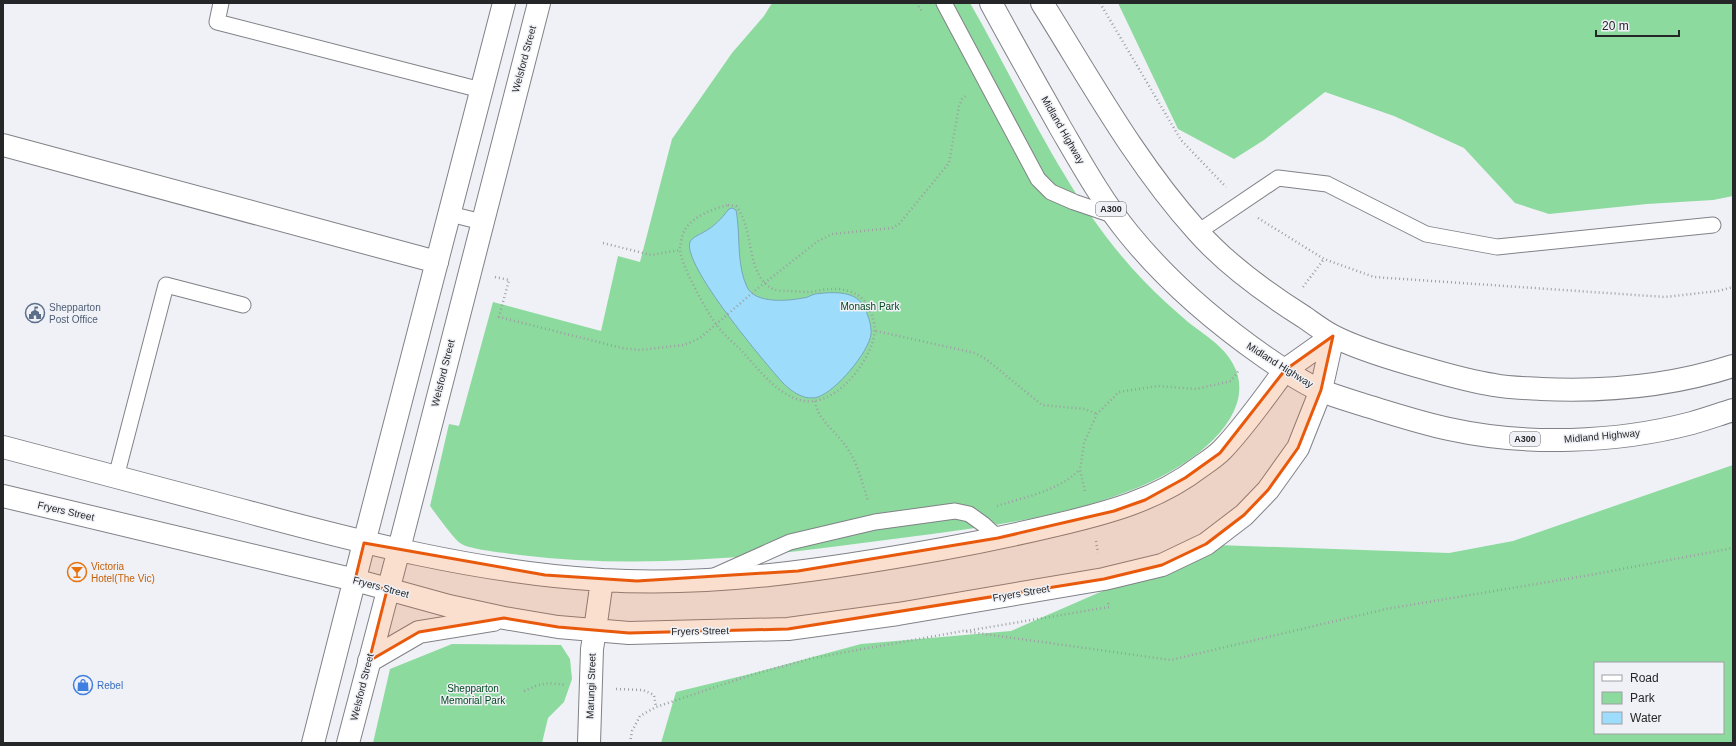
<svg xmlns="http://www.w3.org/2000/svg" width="1736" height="746" font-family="Helvetica,sans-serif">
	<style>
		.green { fill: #8cda9d; fill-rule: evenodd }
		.water { fill: #9dddfb; stroke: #79a6bb }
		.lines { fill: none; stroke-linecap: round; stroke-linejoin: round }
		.service-casing { stroke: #808287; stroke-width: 17 }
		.pedestrian-casing { stroke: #808287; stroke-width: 24 }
		.minor-casing { stroke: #808287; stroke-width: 24 }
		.tertiary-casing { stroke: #808287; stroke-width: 24 }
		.trunk-casing { stroke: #808287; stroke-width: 24 }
		.path { stroke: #9d9fa2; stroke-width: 2.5; stroke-dasharray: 1 3; stroke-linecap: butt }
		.service { stroke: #fff; stroke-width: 15 }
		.pedestrian { stroke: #fff; stroke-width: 22 }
		.minor { stroke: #fff; stroke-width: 22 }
		.tertiary { stroke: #fff; stroke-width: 22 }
		.trunk { stroke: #fff; stroke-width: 22 }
		.marked { fill: #e8590c; fill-opacity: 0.2; stroke: #e8590c; stroke-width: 3; stroke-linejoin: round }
		.labels { text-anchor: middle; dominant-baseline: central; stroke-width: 3; stroke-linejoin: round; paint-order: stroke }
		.shield { fill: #eff1f6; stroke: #626365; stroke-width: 1 }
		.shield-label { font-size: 9px; font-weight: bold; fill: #252627 }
		.street-label { font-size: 10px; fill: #252627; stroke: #eff1f6 }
		.park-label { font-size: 10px; fill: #04491f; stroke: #eff1f6 }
		.service-label { font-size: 10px; fill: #4e5e75; stroke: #eff1f6; text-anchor: start }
		.food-label { font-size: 10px; fill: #c56008; stroke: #eff1f6; text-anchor: start }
		.shop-label { font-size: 10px; fill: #366cbe; stroke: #eff1f6; text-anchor: start }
	</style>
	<rect width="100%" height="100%" fill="#eff1f6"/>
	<path class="green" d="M772,3H970C1024,97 1067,201 1143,280C1157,295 1173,309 1188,322C1203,334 1224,346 1233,364C1240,376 1241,390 1237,403C1224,445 1167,477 1129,491C1057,519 977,528 901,538C774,555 649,571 520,555C508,553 469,550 460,543C454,539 436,514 430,506L449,424L459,426L493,302L601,331L618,256L640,262L672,139L732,53L764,16Z
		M1118,3H1733V196L1713,200L1647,204L1549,214L1515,203L1464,148L1394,116L1325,92L1264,140L1234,159L1178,129Z
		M1733,465V743H661L676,692L750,674L861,644L1011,631L1098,593L1217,545L1449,553L1513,541ZM1595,663H1723V733H1595Z
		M452,644L561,645L570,659L572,679L564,702L548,718L542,743H373L390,669Z"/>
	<path class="water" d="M732,208L736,210L737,216C740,239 737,266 747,287C755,304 788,301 803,298C807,298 811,295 815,294C830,292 854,290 863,305C867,312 872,325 871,334C869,352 836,391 818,397C805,401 792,392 783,383C766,364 682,265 690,242C692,238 698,235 702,233C714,227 721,219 729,209Z"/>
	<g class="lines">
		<defs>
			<path id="service" d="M221,3L217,22L481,90
				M944,3L1038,179L1051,192L1074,202L1115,216
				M450,214L482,222
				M1198,232L1278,178L1327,184L1426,234L1497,247L1713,225
				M116,477L166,285L243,305
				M714,576L790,542L875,522L955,511L969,514L983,524L998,538"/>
			<path id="pedestrian" d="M3,145L437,262"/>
			<path id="minor" d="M364,543L504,3
				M399,549L539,3
				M589,743L592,649L595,630"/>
			<path id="tertiary" d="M3,447C82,468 162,489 241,510C359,542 480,573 602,580C715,587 831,569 942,549C980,542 1018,534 1056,525C1107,513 1157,500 1200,467C1207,462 1215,457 1222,450C1245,426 1265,397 1285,370
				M3,496L355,580L449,606L504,618L558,627L629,633L788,629L898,614L1104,579L1162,565L1206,544L1244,515L1268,490L1298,448L1321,390
				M595,630L602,580
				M369,661L419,632L493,620
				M313,743L364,543
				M348,743L399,549"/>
			<path id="trunk" d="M991,3C1013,44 1037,86 1060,127C1081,163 1102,201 1129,234C1168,282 1215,322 1265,357C1283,369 1302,383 1322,391C1337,397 1352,401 1367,406C1394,414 1421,423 1449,429C1526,446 1616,443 1692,423C1706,419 1720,414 1733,410
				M1042,3C1091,81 1135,162 1197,231C1227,265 1266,293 1304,317C1314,324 1323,331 1333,336C1356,348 1386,357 1410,364C1438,372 1466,381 1494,385C1509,388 1526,388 1541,389C1606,392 1671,386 1733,366
				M1285,370L1333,336
				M1321,390L1333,336"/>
		</defs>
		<use href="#service" class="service-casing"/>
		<use href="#pedestrian" class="pedestrian-casing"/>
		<use href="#minor" class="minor-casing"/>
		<use href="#tertiary" class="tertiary-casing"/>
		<use href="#trunk" class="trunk-casing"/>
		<path class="path" d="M916,3L922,11
			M1100,3L1181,140L1226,187
			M728,205L736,206C755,229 745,275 773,289C777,291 783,291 787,291C794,291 802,292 809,292C816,292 823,289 830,289C843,288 860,292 867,305C880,327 875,343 862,364C850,383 828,404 804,401C777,396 757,367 739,348C731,341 722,333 716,324C707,312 679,262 680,248C681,242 682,233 686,228C694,216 715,208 728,205Z
			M1258,218L1324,259L1374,277L1665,297L1718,291L1733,287
			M603,243L651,255L680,250
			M495,277L509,280L499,317L622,348L640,350L684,345L700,338L757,289L818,241L832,234L892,228L899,224L949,163L959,106L962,99L967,95
			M1303,287L1324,259
			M876,331L975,353L986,359L1042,405L1085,409L1097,414
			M815,401C818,422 839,433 849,451C858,465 863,485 868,501
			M1085,491L1080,470L1084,443L1097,414L1119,392L1158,386L1196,389L1231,381L1239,370
			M997,506C1024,497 1059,491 1079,470
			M1096,541L1098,553
			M966,631L1109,607L1108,603
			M616,689L643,690L654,695L656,707
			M524,691C541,683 547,682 565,685
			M630,743L632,731L640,716L656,707L751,675L813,658L963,631L1171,660L1386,609L1590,575L1733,548"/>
		<use href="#service" class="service"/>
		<use href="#pedestrian" class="pedestrian"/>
		<use href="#minor" class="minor"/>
		<use href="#tertiary" class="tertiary"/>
		<use href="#trunk" class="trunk"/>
	</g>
	<path class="marked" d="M1333,336L1321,390L1298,448L1268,490L1244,515L1206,544L1162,565L1104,579L788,629L629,633L558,627L504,618L419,632L369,661L387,590L355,580L364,543L545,575L637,581L798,571L998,538L1114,511L1145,500L1185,478L1220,453L1285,370Z"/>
	<defs>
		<symbol id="civic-ring" viewBox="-11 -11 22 22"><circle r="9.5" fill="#eff1f6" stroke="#5c6f8a" stroke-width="1.5"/><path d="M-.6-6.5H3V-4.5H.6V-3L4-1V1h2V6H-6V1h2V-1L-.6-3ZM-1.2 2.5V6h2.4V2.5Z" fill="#5c6f8a"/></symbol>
		<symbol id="bar-ring" viewBox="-11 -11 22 22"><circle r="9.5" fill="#eff1f6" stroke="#e8710a" stroke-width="1.5"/><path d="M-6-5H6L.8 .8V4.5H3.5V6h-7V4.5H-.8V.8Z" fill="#e8710a"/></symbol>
		<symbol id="shop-ring" viewBox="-11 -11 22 22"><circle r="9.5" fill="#eff1f6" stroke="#3f7fe0" stroke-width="1.5"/><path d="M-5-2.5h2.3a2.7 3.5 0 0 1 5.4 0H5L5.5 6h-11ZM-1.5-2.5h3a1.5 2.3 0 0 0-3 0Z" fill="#3f7fe0"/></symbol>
	</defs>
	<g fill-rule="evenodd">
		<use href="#civic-ring" x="24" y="302" width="22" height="22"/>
		<use href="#bar-ring" x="66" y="561" width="22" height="22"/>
		<use href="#shop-ring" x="72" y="674" width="22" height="22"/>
	</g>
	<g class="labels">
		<g class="shield">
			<rect x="1096" y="202" width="30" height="14" rx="3"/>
			<rect x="1510" y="432" width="30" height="14" rx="3"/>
		</g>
		<g class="shield-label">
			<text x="1111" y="209">A300</text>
			<text x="1525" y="439">A300</text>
		</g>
		<g class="street-label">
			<text transform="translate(524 59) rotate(-75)">Welsford Street</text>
			<text transform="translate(1063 130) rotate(60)">Midland Highway</text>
			<text transform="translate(1280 365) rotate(32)">Midland Highway</text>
			<text transform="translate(443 373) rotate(-76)">Welsford Street</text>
			<text transform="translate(1602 436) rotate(-5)">Midland Highway</text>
			<text transform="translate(66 511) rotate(13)">Fryers Street</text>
			<text transform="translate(381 587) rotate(15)">Fryers Street</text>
			<text transform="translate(1021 593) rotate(-10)">Fryers Street</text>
			<text transform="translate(700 631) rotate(-1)">Fryers Street</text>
			<text transform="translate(591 686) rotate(-88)">Marungi Street</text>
			<text transform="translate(362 687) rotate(-76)">Welsford Street</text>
		</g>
		<g class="park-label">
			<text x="870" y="306">Monash Park</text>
			<text x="473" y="688">Shepparton<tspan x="473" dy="12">Memorial Park</tspan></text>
		</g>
		<g class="service-label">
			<text x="49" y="307">Shepparton<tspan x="49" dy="12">Post Office</tspan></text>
		</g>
		<g class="food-label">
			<text x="91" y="566">Victoria<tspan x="91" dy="12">Hotel(The Vic)</tspan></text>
		</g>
		<g class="shop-label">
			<text x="97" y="685">Rebel</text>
		</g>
	</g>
	<rect width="1736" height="746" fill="none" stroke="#252627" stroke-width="8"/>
	<rect x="1594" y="662" width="130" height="72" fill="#eff1f6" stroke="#9ea0a3"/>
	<rect x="1602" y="675" width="20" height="6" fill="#ffffff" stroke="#9ea0a3"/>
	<text x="1630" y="682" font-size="12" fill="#252627">Road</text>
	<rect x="1602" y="692" width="20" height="12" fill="#8cda9d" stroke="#9ea0a3"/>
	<text x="1630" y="702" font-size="12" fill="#252627">Park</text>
	<rect x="1602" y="712" width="20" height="12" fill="#9dddfb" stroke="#9ea0a3"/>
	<text x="1630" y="722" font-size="12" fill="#252627">Water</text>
	<path d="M1596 30v6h83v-6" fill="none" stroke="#252627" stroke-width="2"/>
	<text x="1602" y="30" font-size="12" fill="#252627" stroke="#eff1f6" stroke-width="3" paint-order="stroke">20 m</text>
</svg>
